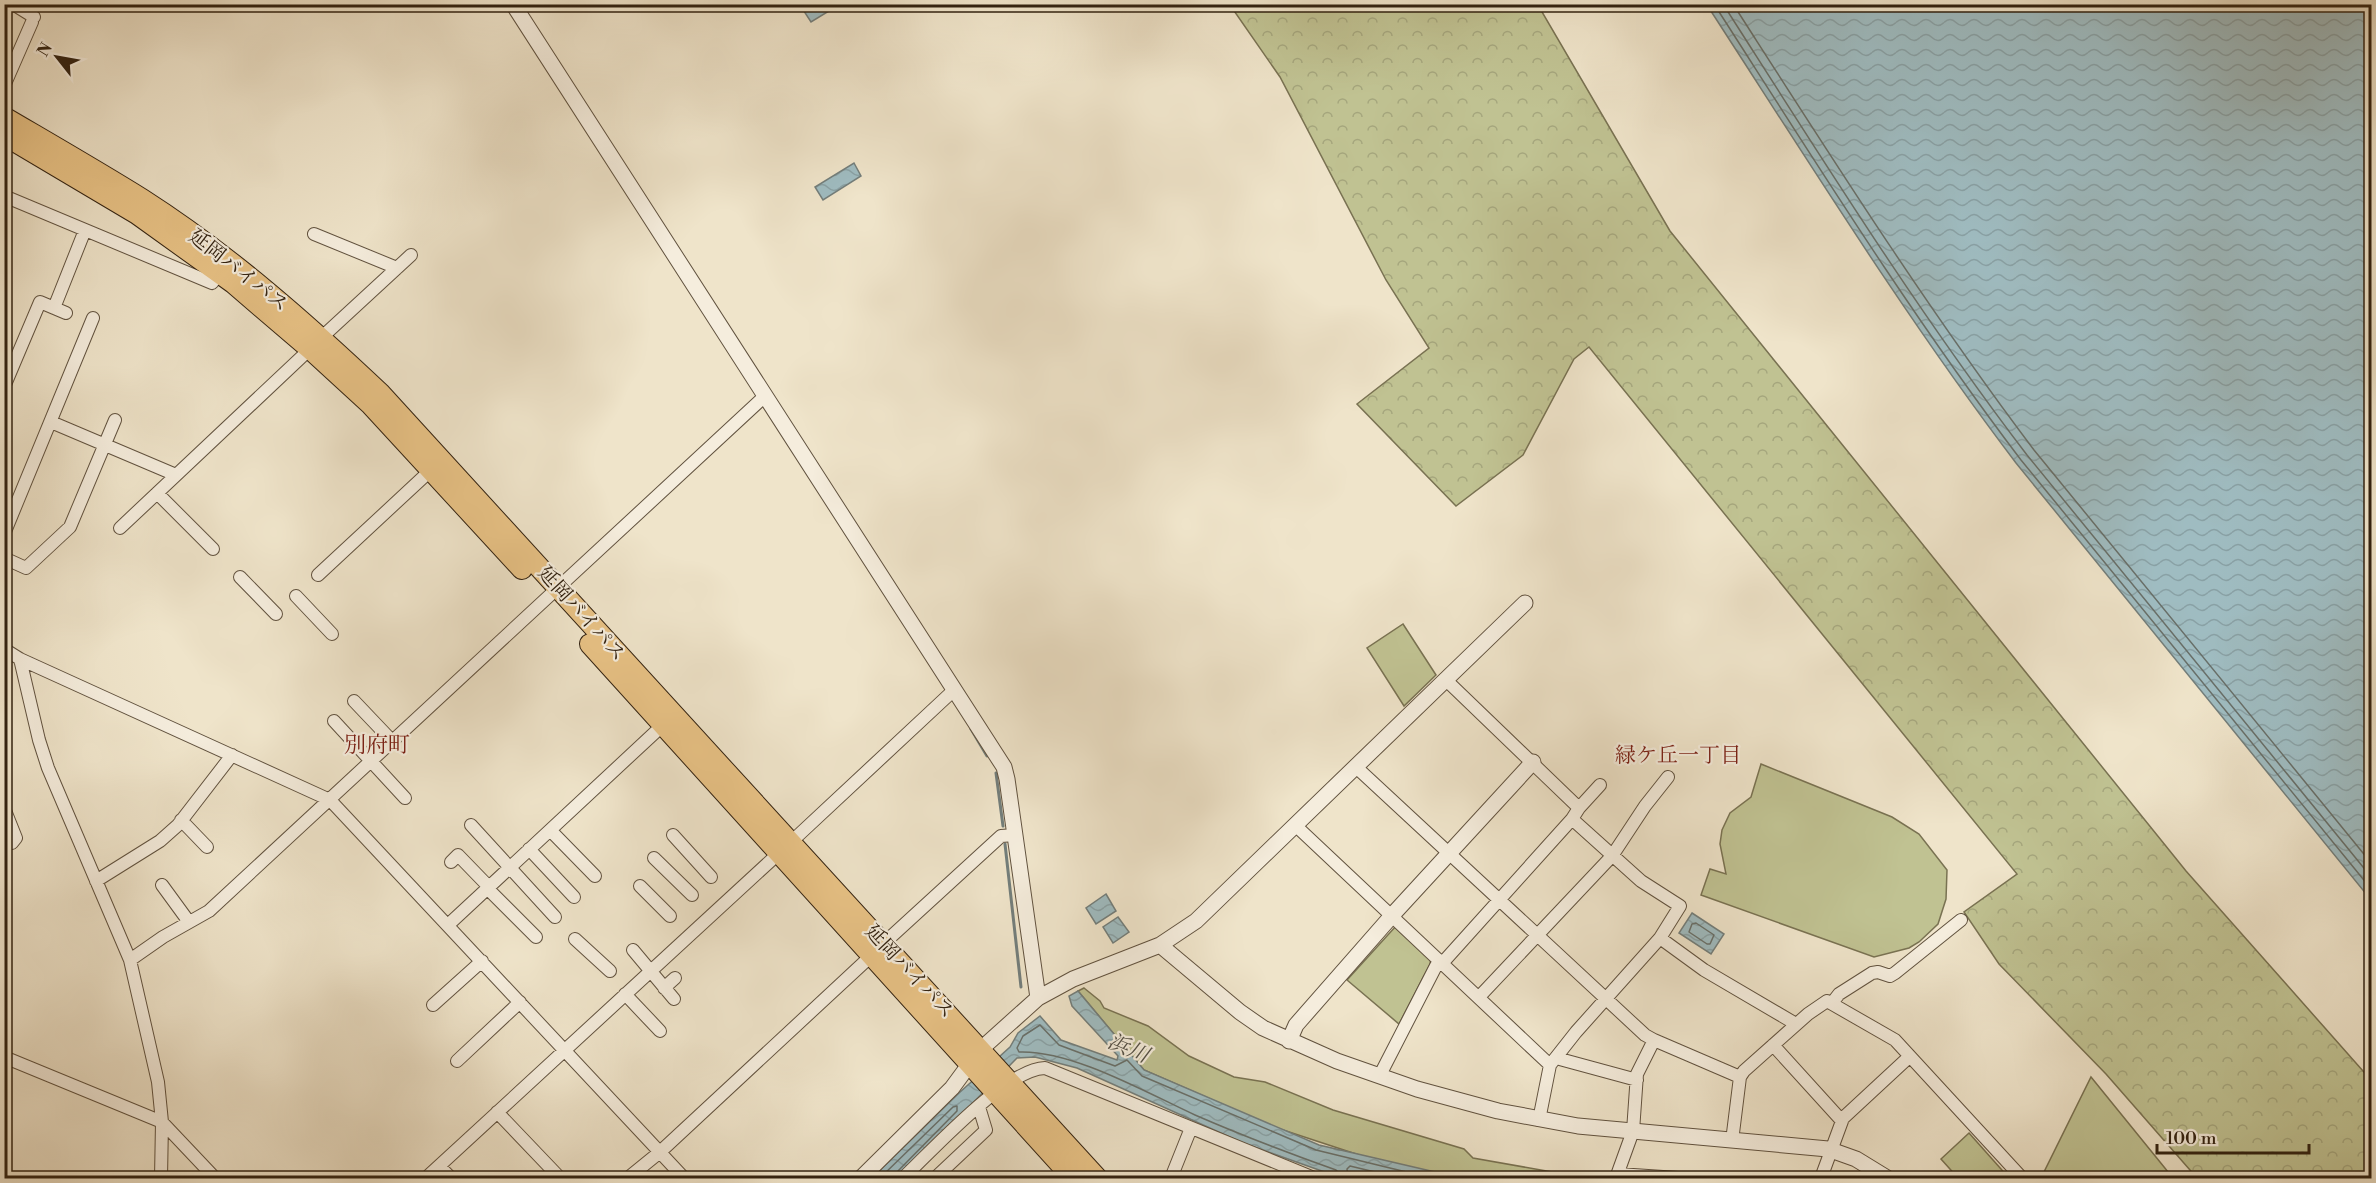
<svg xmlns="http://www.w3.org/2000/svg" width="2376" height="1183" font-family="'Libre Bodoni','Noto Serif JP',serif">
	<style>
		.green { fill: #c0c292; stroke: #797252; stroke-width: 1.5 }
		.forest { fill: url(#forest-crowns); stroke: #797252; stroke-width: 1.5 }
		.water { fill: url(#water-waves); stroke: #737e7b; stroke-width: 1.5 }
		.lines { fill: none; stroke-linecap: round; stroke-linejoin: round }
		.shore { stroke: #686f69; stroke-width: 1.5 }
		.stream { stroke: #737e7b; stroke-width: 3 }
		.minor-casing { stroke: #61523f; stroke-width: 14 }
		.tertiary-casing { stroke: #61523f; stroke-width: 17 }
		.trunk-casing { stroke: #322211; stroke-width: 22 }
		.minor { stroke: #f5eddd; stroke-width: 12 }
		.tertiary { stroke: #f5eddd; stroke-width: 15 }
		.trunk { stroke: #e8c285; stroke-width: 20 }
		.rail-casing { stroke: #322211; stroke-width: 5 }
		.rail { stroke: #f5eddd; stroke-width: 3; stroke-dasharray: 9; stroke-linecap: butt }
		.labels { text-anchor: middle; dominant-baseline: central; stroke-width: 4.5; stroke-linejoin: round; paint-order: stroke }
		.street-label { font-size: 20px; fill: #322211; stroke: #f5eddd }
		.neighbourhood-label { font-size: 21px; fill: #7a1f14; stroke: #f5eddd }
		.water-label { font-size: 21px; font-style: italic; fill: #535046; stroke: #f5eddd }
		.quarter-label { font-size: 22px; fill: #7a1f14; stroke: #f5eddd }
	</style>
	<defs>
		<pattern id="forest-crowns" width="20" height="18" patternUnits="userSpaceOnUse" patternTransform="scale(1.5)"><rect width="20" height="18" fill="#c0c292"/><path d="M2 6a3 3 0 1 1 6 0M12 15a3 3 0 1 1 6 0" fill="none" stroke="#a5a67d"/></pattern>
		<pattern id="water-waves" width="16" height="10" patternUnits="userSpaceOnUse" patternTransform="scale(1.5)"><rect width="16" height="10" fill="#9fbcc1"/><path d="M0 5q4-4 8 0t8 0" fill="none" stroke="#89a1a5"/></pattern>
	</defs>
	<rect width="100%" height="100%" fill="#efe4ca"/>
	<filter id="stains"><feTurbulence type="fractalNoise" baseFrequency=".00333" numOctaves="4"/><feColorMatrix values="0 0 0 0 .2 0 0 0 0 .09 0 0 0 0 .02 0 0 0 .5 -.17"/></filter>
	<radialGradient id="worn" r=".72"><stop offset=".6" stop-color="#630" stop-opacity="0"/><stop offset="1" stop-color="#630" stop-opacity=".3"/></radialGradient>
	<path class="green" d="M1403,624L1436,675L1404,706L1367,648Z
		M1761,764L1892,817L1919,834L1947,870L1946,899L1938,924L1919,942L1909,948L1874,957L1701,895L1710,869L1726,874L1720,844L1722,830L1730,813L1751,797Z
		M1396,926L1431,958L1430,964L1399,1024L1347,980Z
		M1084,988L1100,1001L1104,1008L1148,1026L1189,1056L1234,1077L1265,1082L1333,1110L1464,1149L1473,1158L1586,1178H1457L1359,1155L1274,1127L1144,1070L1078,991Z
		M2091,1077L2173,1178H2049L2044,1172Z
		M1969,1133L2009,1178H1958L1941,1159Z"/>
	<path class="forest" d="M1230,5H1538L1670,231L2186,871L2371,1080V1178H2197L2106,1074L1999,964L1964,912L2017,874L1589,347L1574,359L1523,455L1456,506L1357,404L1429,348L1386,280L1280,77Z"/>
	<path class="water" d="M800,5H825L829,11L811,22Z
		M1707,5H2371V900L2016,463C1905,317 1807,159 1707,5Z
		M854,163L861,176L823,200L815,187Z
		M1106,894L1116,911L1096,924L1086,908Z
		M1692,913L1724,934L1711,954L1679,933Z
		M1118,917L1129,932L1113,943L1103,927Z
		M1078,991L1144,1070L1319,1145L1461,1178H1345L1333,1175L1243,1143L1077,1068L1035,1057L1017,1058L899,1178H872L959,1093L1010,1047L1018,1033L1040,1016L1061,1040L1117,1060L1118,1056L1072,1006L1069,996Z"/>
	<g class="lines">
		<path class="shore" d="M1714,4C1813,158 1910,314 2021,460L2372,890
			M1723,4C1821,157 1917,311 2027,455L2372,878
			M1733,4C1830,155 1926,307 2034,450L2372,864
			M1696,923L1714,935L1710,944H1707L1689,932L1692,924Z
			M880,1178L953,1107L957,1106V1111L897,1172L895,1178
			M1341,1178L1340,1174L1336,1170C1288,1153 1241,1135 1195,1115C1145,1092 1072,1050 1019,1052L1017,1048L1023,1036L1040,1025L1059,1045L1115,1066L1127,1060L1142,1076L1316,1150L1431,1178
			M1348,1178L1347,1169L1350,1166L1400,1178"/>
		<path class="stream" d="M971,729L987,756
			M996,773L1003,826
			M1005,844L1021,987"/>
		<defs>
			<path id="minor" d="M13,4L34,17
				M4,86L32,22
				M4,196L212,283L222,270
				M314,234L397,268
				M54,308L85,230
				M321,338L411,255
				M4,387L40,302L66,313
				M51,422L176,475
				M157,493L213,549
				M120,528L310,349
				M4,534L93,318
				M4,558L26,568L70,527L115,420
				M318,575L431,470
				M240,577L276,614
				M296,596L332,634
				M4,649L20,659L330,800L684,1178
				M20,659L39,740L48,768L130,960L158,1082L162,1122L161,1178
				M354,701L392,741
				M334,721L405,798
				M1355,766L1645,1035L1654,1040L1637,1074L1633,1131L1616,1178
				M4,808L16,838L12,843L4,841
				M1579,808L1600,785
				M181,820L207,847
				M471,825L555,917
				M1295,825L1550,1065
				M550,830L595,876
				M673,835L711,877
				M790,843L954,690
				M529,849L574,897
				M654,858L692,895
				M451,862L458,855L489,887
				M96,881L160,841L178,825L232,755
				M162,885L189,922
				M640,886L670,916
				M487,888L536,937
				M448,925L663,725
				M1660,938L1704,970L1796,1024
				M575,939L610,971
				M883,944L1001,836L1015,835
				M633,950L674,999
				M130,960L163,937L209,911L765,396
				M664,988L675,978
				M625,994L660,1031
				M1479,997L1612,856L1645,806L1668,777
				M1832,1003L1839,994L1872,973L1878,972L1890,976L1895,973L1961,920
				M433,1005L482,961
				M1654,1040L1740,1077
				M1773,1045L1842,1121L1821,1178
				M4,1057L162,1122L215,1178
				M1556,1058L1637,1080
				M457,1061L520,1002
				M1380,1075L1436,966L1446,959L1572,819L1579,808L1445,679
				M497,1112L560,1178
				M1539,1120L1550,1065L1576,1032L1660,938L1680,906L1641,881L1572,819
				M1841,1120L1909,1057
				M1732,1141L1740,1077L1744,1071L1808,1014L1827,1001L1895,1040L2022,1178
				M439,1166L451,1178
				M1618,1174L1678,1178
				M426,1178L779,853
				M628,1178L660,1152L871,956
				M903,1178C933,1150 1006,1069 1045,1068L1314,1178
				M935,1178L986,1130L979,1107
				M1171,1178L1191,1128"/>
			<path id="tertiary" d="M513,4L1004,767L1007,779L1038,998
				M1160,945L1240,1012L1263,1028L1337,1061L1417,1089L1498,1111L1578,1126L1828,1149L1856,1159L1887,1178
				M1289,1041L1296,1025L1396,911L1533,762
				M861,1178L952,1088L980,1050L1038,998L1073,979L1160,945L1196,921L1525,603"/>
			<path id="trunk" d="M4,117C50,144 97,171 142,199C228,254 306,323 380,393L1097,1178
				M4,135L137,214L233,283L310,349L371,405L522,569
				M590,644L1073,1178"/>
		</defs>
		<use href="#minor" class="minor-casing"/>
		<use href="#tertiary" class="tertiary-casing"/>
		<use href="#trunk" class="trunk-casing"/>
		<use href="#minor" class="minor"/>
		<use href="#tertiary" class="tertiary"/>
		<use href="#trunk" class="trunk"/>
		<defs>
			<path id="rail" d="M4,1178H5"/>
		</defs>
		<use href="#rail" class="rail-casing"/>
		<use href="#rail" class="rail"/>
	</g>
	<g class="labels">
		<g class="street-label">
			<text transform="translate(238 271) rotate(38)">延岡バイパス</text>
			<text transform="translate(581 614) rotate(48)">延岡バイパス</text>
			<text transform="translate(909 972) rotate(47)">延岡バイパス</text>
		</g>
		<g class="neighbourhood-label">
			<text x="1678" y="756">緑ケ丘一丁目</text>
		</g>
		<g class="water-label">
			<text transform="translate(1128 1049) rotate(23)">浜川</text>
		</g>
		<g class="quarter-label">
			<text x="377" y="745">別府町</text>
		</g>
	</g>
	<rect width="2376" height="1183" fill="none" stroke="#efe4ca" stroke-width="24"/>
	<rect x="6" y="6" width="2364" height="1171" fill="none" stroke="#322211" stroke-width="3"/>
	<rect x="12" y="12" width="2352" height="1159" fill="none" stroke="#322211" stroke-width="1.5"/>
	<g transform="translate(57 57) rotate(301)" stroke="#f5eddd" stroke-width="4.5" paint-order="stroke">
	<path d="M0-4.5L10 22L0 15L-10 22Z" fill="#322211"/>
	<text y="-9" font-size="16" font-weight="bold" text-anchor="middle" fill="#322211">N</text>
	</g>
	<path d="M2157 1144v9h152v-9" fill="none" stroke="#322211" stroke-width="3"/>
	<text x="2166" y="1144" font-size="18" fill="#322211" stroke="#f5eddd" stroke-width="4.5" paint-order="stroke">100 m</text>
	<rect width="100%" height="100%" filter="url(#stains)"/>
	<rect width="100%" height="100%" fill="url(#worn)"/>
</svg>
